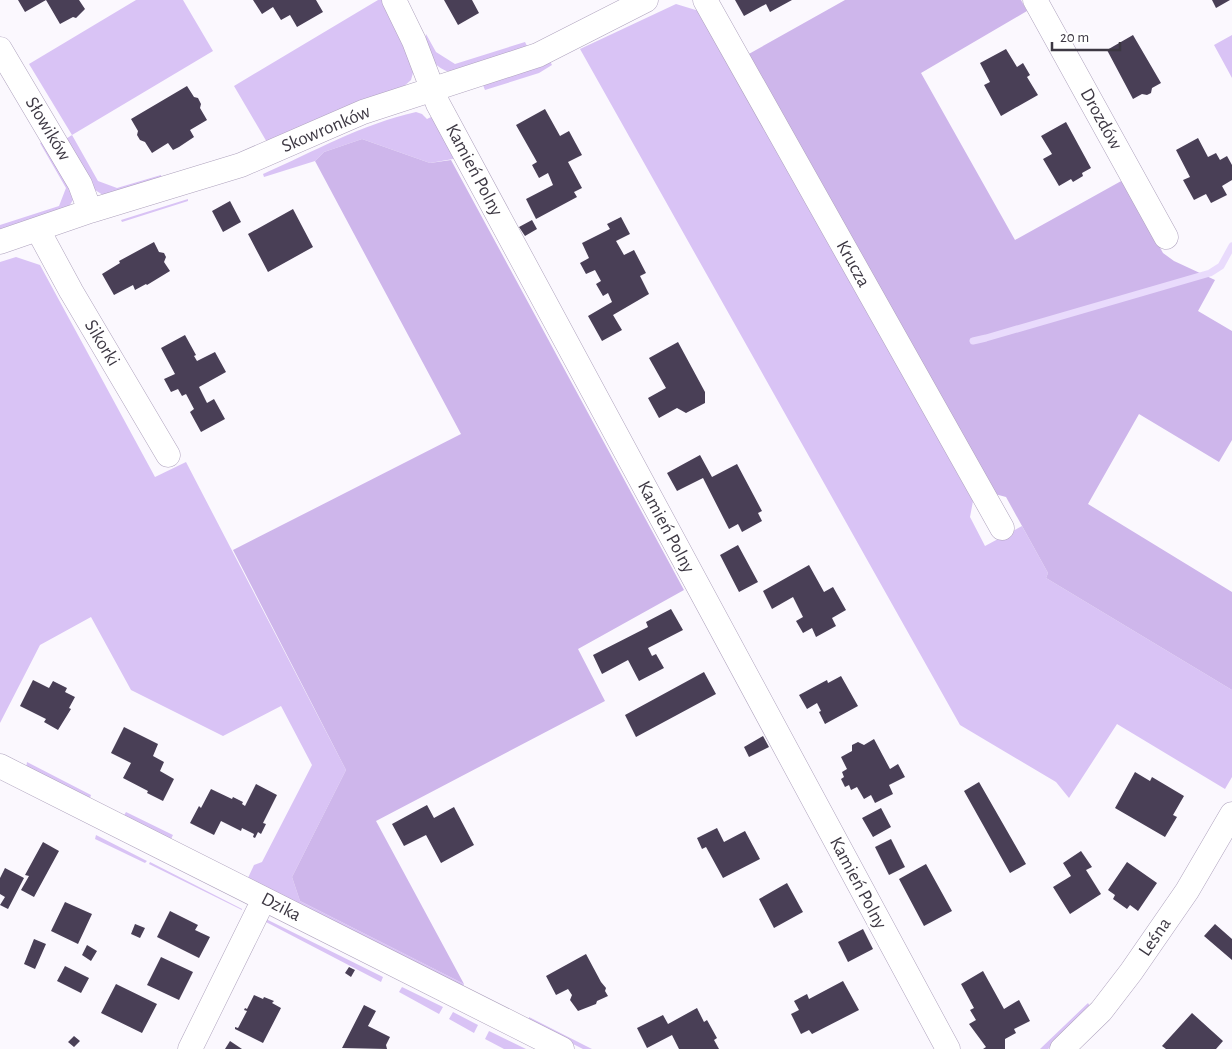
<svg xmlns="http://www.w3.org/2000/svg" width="1232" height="1049" font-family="'Alegreya Sans',sans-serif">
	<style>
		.green { fill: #d9c3f5 }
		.forest { fill: #ceb6eb }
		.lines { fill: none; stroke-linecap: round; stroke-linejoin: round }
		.stream { stroke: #e9dbfc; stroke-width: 7 }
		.building { fill: #493f56 }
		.minor-casing { stroke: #aea2bd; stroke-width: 25 }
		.minor { stroke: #fff; stroke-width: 24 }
		.labels { text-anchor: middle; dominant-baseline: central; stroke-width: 5; stroke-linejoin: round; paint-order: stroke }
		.street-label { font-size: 19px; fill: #3d3843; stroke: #fff }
	</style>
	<rect width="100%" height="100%" fill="#fbf8fe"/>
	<path class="green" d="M136,0H183L213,51L72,135L98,181L117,188L161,175L162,179L103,195L95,190L92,186L64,140L72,135L29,64Z
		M378,0H383L414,69L411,80L402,88L268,144L234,86Z
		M676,4L699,11L973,501L970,517L985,546L1022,526L1048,573L1046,578L1232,690V777L1225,789L1117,724L1069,798L1056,782L960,725L580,49Z
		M426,34L436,52L455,64L525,42L528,48L451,72C435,70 422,50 426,34Z
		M1232,35V78L1214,45Z
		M549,59L552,65L539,73L485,90L482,83Z
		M416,112L422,114L427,119L433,116L455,156L453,159L430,163L362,139L324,152L315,161L264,177L263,174C313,152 362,124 416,112Z
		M45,140L74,194L73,200L68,208L0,232V225L59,206L66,188L40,143Z
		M188,199V201L122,222L121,220Z
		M16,257L40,265L155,477L186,462L346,770L292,877L300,901L464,984L462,988L247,880L254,865L262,862L312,765L281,706L223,736L131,690L91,617L40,645L0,723V262Z
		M27,762L91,795L89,801L26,769Z
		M126,812L173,835L170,841L123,817Z
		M96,835L147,861L145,863L95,839Z
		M150,862L242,909V910L149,864Z
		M266,919L383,977L381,982L264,921Z
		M402,987L443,1007L439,1014L399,992Z
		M1088,1003L1091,1008L1048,1049H1040Z
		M453,1012L478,1025L474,1033L449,1019Z
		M529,1017L584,1045L592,1049H583L529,1022Z
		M489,1031L526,1049H504L485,1039Z"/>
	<path class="forest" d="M845,0H1021L1027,11L921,73L1015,240L1123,180L1163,253L1174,261L1215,280L1198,311L1232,331V440L1219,462L1139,414L1088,504L1232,592V690L1046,578L1048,573L1006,497L991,493L747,55Z
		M362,139L430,163L451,160L684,590L578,649L605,701L376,821L464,984L300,901L292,877L346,770L233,550L461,434L315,161L324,152Z"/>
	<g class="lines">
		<path class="stream" d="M973,341L986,338L1210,273L1221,266L1232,246"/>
	</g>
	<path class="building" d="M18,0H46L25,12Z
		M46,0H79L85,9L76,18L73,17L60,24Z
		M253,0H316L323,12L297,27L290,15L281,20L273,7L262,14Z
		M444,0H472L479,13L458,25Z
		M735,0H792L770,12L766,4L744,16Z
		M1212,0H1230L1216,8Z
		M1133,35L1161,83L1152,88L1151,93L1147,95L1142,94L1133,99L1107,50Z
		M1006,49L1017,67L1023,63L1030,75L1027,77L1038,95L1001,116L984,85L990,82L980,63Z
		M187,86L194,97L198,98L201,104L200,108L207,120L190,130L194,137L179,147L173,150L168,143L152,153L145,142L140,140L137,135L138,131L131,119Z
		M545,109L560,136L569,131L582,155L568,162L582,188L574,192L577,197L536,219L526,199L553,185L548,173L539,178L532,165L537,162L516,125Z
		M1066,122L1091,168L1082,173L1083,176L1073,182L1071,179L1059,186L1043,159L1052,154L1041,136Z
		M1198,138L1208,157L1216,153L1220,160L1227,156L1232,165V180L1222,186L1227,195L1211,203L1206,194L1194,200L1183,180L1190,177L1176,150Z
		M230,201L241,222L223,232L212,211Z
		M293,209L313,247L268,272L248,234Z
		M621,217L630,234L616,241L624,255L634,250L646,273L640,276L649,294L613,315L622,330L602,341L588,316L612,302L608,293L603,296L596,284L601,281L595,270L586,274L580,263L589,258L582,243L610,229L607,224Z
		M532,220L537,229L525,236L519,227Z
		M154,242L159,252L164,253L166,257L164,262L170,271L147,285L146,284L135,290L133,285L114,295L102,274L120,263L119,261Z
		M185,335L196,355L194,356L197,361L215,352L226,372L199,387L207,403L214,399L225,419L201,432L190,412L194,409L186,394L182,396L178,389L171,392L164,379L175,374L161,348Z
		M678,342L705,392V403L686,413L677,408L659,418L648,398L666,388L649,358Z
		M700,455L712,477L737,464L762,511L758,513L762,521L742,532L738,524L729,529L703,478L677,491L667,473Z
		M738,545L758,582L739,592L720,555Z
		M809,565L824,592L833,587L846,610L832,618L836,626L816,637L812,628L803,633L796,621L803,617L793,597L772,609L763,591Z
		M671,609L683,630L648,648L652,656L656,654L664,668L639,681L628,660L602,674L593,655L648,627L646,622Z
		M704,672L716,694L636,737L625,715Z
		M841,676L858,706L825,724L819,712L821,711L817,703L807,709L799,695L827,680L828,683Z
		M33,680L49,688L53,681L67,688L65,692L75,697L69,708L71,709L58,730L44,722L46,719L20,706Z
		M124,727L158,744L153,756L164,762L160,771L174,779L163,801L147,793L148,791L123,778L131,763L111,753Z
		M763,736L769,747L749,757L744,747Z
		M874,739L890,769L898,764L905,777L889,785L893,794L875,803L871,795L864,799L857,787L851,790L849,785L845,787L841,779L844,777L842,772L847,769L841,757L852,751V745L858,742L864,745Z
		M1135,772L1150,781L1152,777L1184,796L1173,815L1177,817L1165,837L1115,808Z
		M979,782L1026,864L1010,873L964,791Z
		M256,784L277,795L263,823L266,824L261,834L258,832L255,838L253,837L254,834L242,828L241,831L221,821L214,835L190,823L199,806L201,808L211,789L232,799L233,797L243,802L242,804L245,806Z
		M427,805L434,818L454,807L474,845L441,863L426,835L404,846L392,824Z
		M881,808L891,827L873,837L862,818Z
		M717,828L724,842L745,831L760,859L723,878L706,847L702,849L697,838Z
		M891,839L905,867L889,875L875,847Z
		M43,842L59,851L34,897L21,890L29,876L25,875Z
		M1081,851L1092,867L1086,870L1101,894L1070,914L1053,887L1071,876L1063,863Z
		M1127,862L1157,883L1138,911L1130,905L1127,909L1113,899L1115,895L1108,890Z
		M926,864L952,911L924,926L899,879Z
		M5,868L24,878L8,909L0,905L5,897L0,894V878Z
		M787,883L803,912L774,928L759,899Z
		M65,902L92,914L78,944L51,931Z
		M170,911L198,925L195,930L210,937L199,958L157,937Z
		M135,924L145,928L140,938L131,934Z
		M1215,924L1232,939V960L1204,936Z
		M863,929L873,949L848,962L838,942Z
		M34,939L46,944L35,969L24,964Z
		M87,945L97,951L91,961L82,955Z
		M586,954L601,982L606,988L605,991L608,996L597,1001L596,1004L578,1011L570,1000L572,995L568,989L556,995L546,976Z
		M161,957L193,972L179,1000L147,985Z
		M65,966L89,978L81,993L57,981Z
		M349,967L355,970L351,977L345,973Z
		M983,971L1004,1009L1019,1000L1030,1021L1014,1029L1016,1033L1005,1039V1049H983L986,1047L969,1024L976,1020L970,1010L974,1008L961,984Z
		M843,981L859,1010L812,1034L809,1030L801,1034L791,1014L799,1010L794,1001L807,994L809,999Z
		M116,984L157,1004L142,1033L101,1013Z
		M254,995L263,999L264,997L274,1001L272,1003L281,1008L263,1043L235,1029V1027L238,1028L247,1011L244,1010L245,1008L247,1009Z
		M364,1005L376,1011L368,1026L390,1037L386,1045L387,1049L342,1048Z
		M697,1008L704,1022L707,1020L717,1038L714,1040L719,1049H679L672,1035L647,1048L637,1028L663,1015L668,1024Z
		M1192,1013L1223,1041L1216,1049H1166L1162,1046Z
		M74,1036L80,1041L74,1047L68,1042Z
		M230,1041L242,1049H225Z"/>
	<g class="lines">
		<defs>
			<path id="minor" d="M394,0L414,41L438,104L948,1049
				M705,0L1002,528
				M1035,0L1166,237
				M0,49L80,184L90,211
				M38,230L71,291L168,455
				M0,242L90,211L241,165L363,112L538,55L646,0
				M0,766L562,1049
				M190,1049L264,899
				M1062,1049L1101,1011L1131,972L1187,891L1232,814"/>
		</defs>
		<use href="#minor" class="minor-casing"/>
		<use href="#minor" class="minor"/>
	</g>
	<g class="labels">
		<g class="street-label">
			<text transform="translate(1101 119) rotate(61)">Drozdów</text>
			<text transform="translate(48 129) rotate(59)">Słowików</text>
			<text transform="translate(326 129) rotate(-23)">Skowronków</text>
			<text transform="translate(474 170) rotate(62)">Kamień Polny</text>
			<text transform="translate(853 264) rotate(61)">Krucza</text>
			<text transform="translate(102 343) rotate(59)">Sikorki</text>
			<text transform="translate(666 527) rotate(62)">Kamień Polny</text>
			<text transform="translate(858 883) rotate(62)">Kamień Polny</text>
			<text transform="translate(281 907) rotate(27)">Dzika</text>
			<text transform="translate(1155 937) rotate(-56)">Leśna</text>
		</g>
	</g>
	<path d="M1052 42v8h68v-8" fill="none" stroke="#3d3843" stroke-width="2.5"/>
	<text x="1060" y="42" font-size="15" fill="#3d3843" stroke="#ffffff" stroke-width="4" paint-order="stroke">20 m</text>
</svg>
